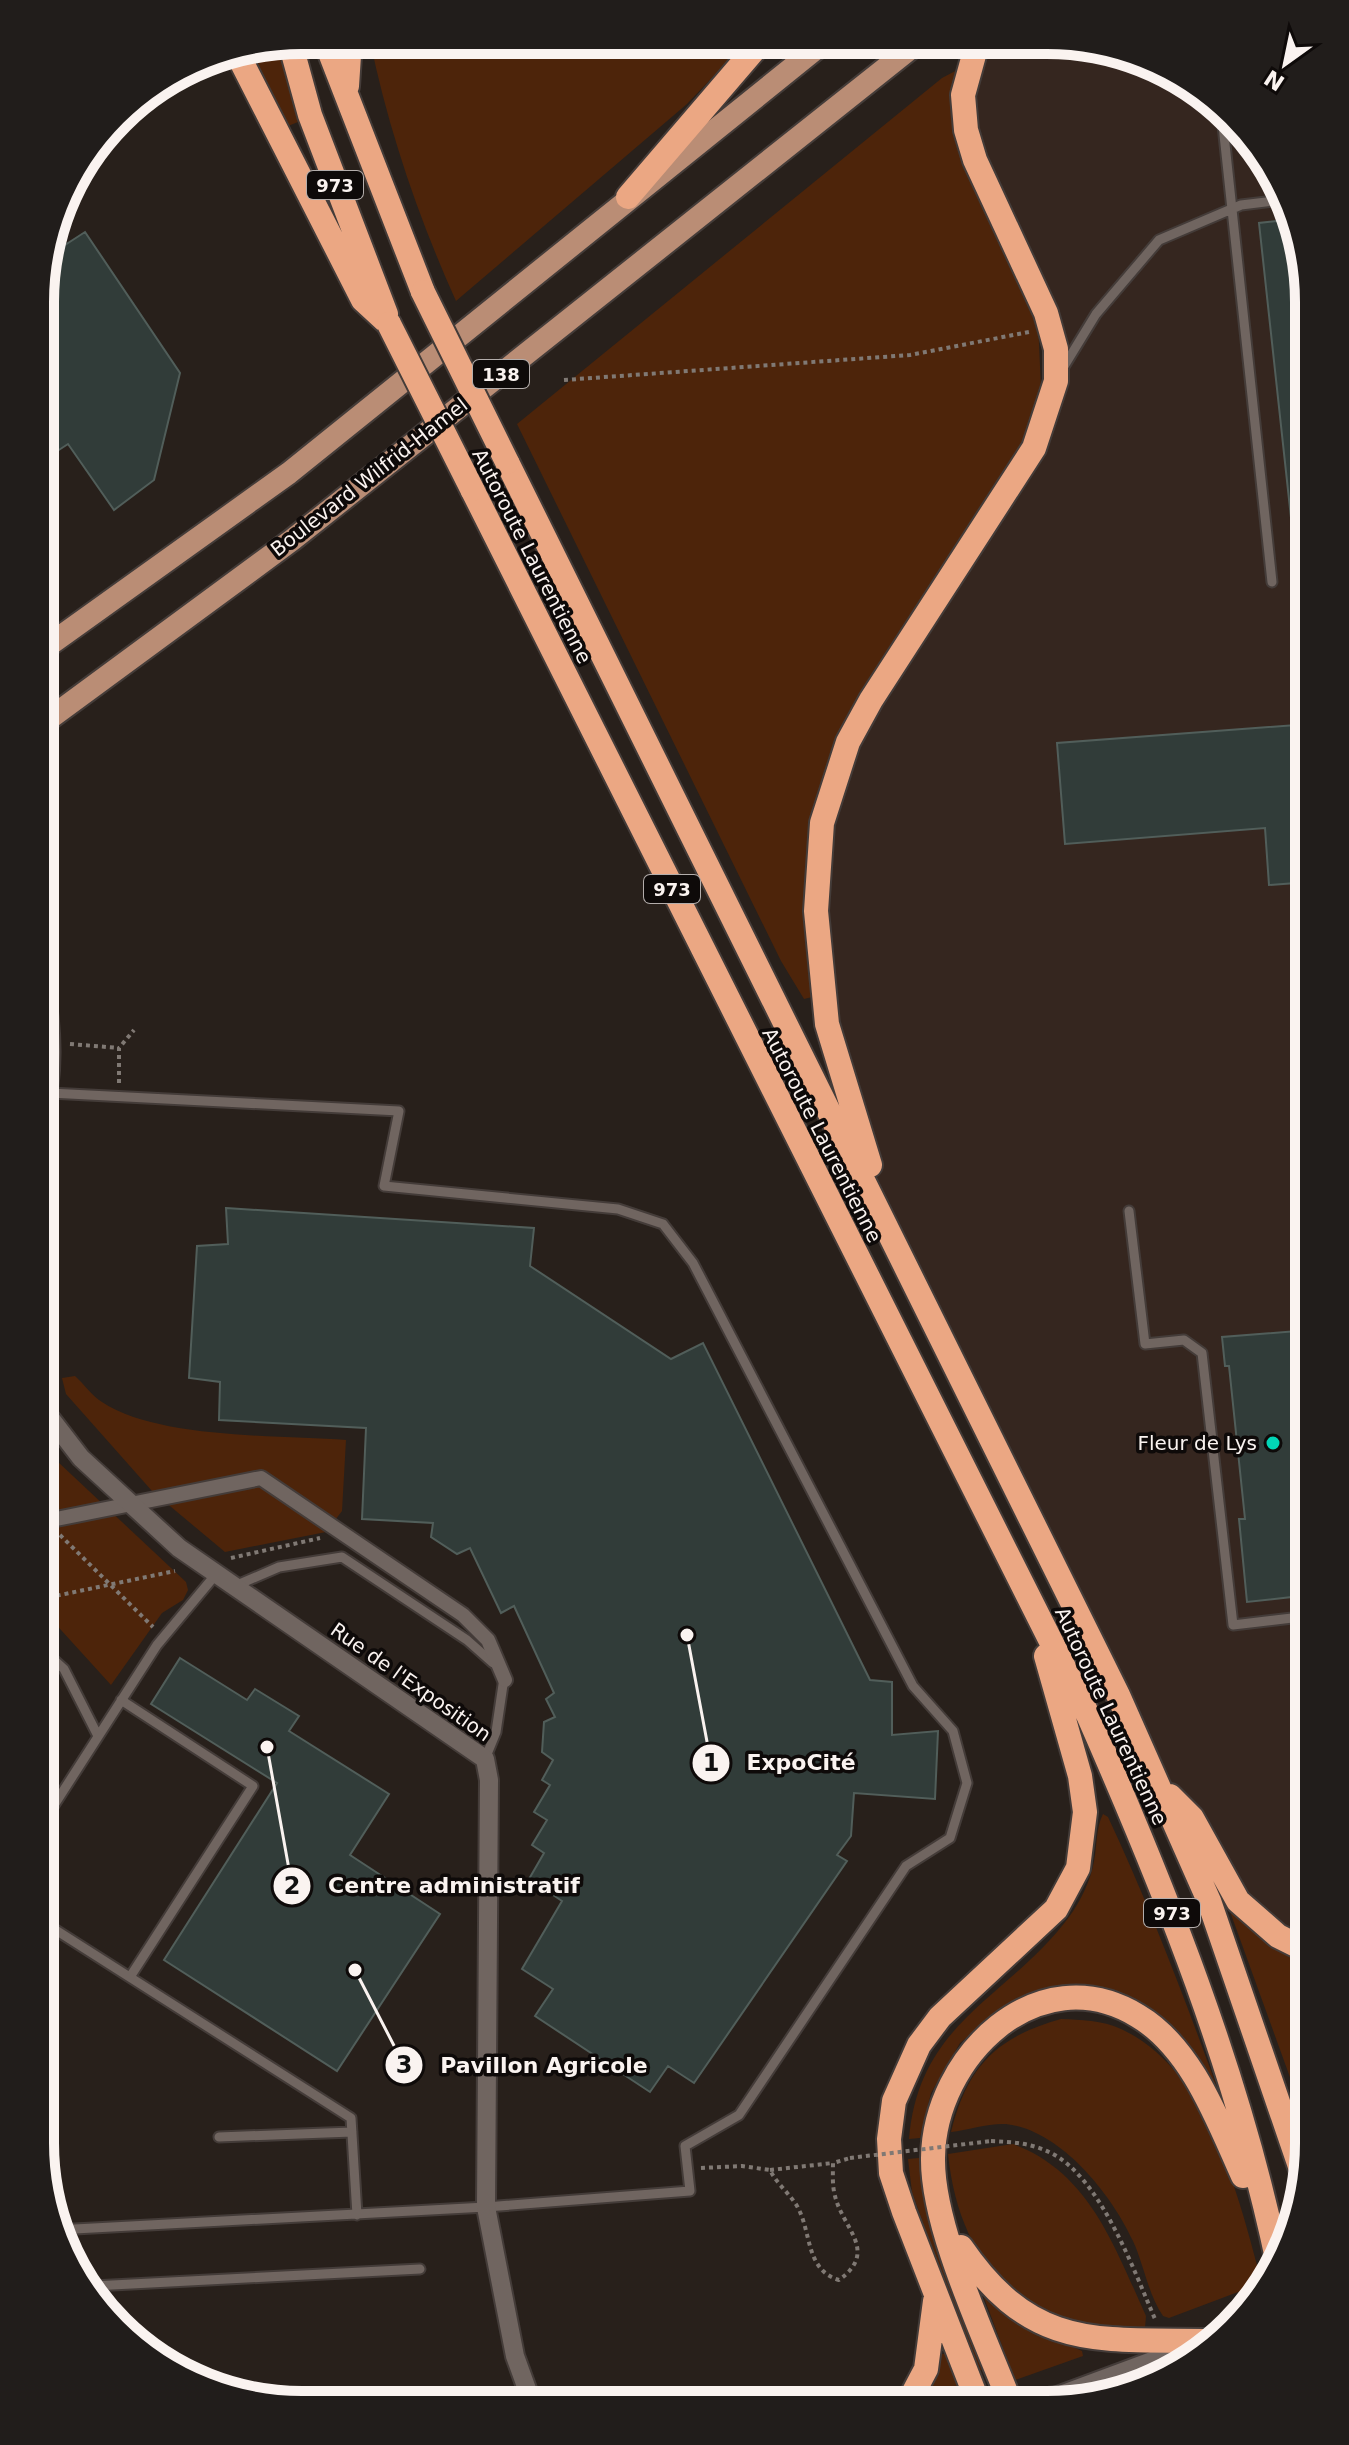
<svg xmlns="http://www.w3.org/2000/svg" width="1349" height="2445" font-family="'DejaVu Sans',sans-serif">
	<style>
		.built { fill: #35261f }
		.green { fill: #4d240a }
		.building { fill: #313c39; stroke: #515e5a; stroke-width: 2 }
		.lines { fill: none; stroke-linecap: round; stroke-linejoin: round }
		.service-casing { stroke: #443c39; stroke-width: 13 }
		.pedestrian-casing { stroke: #443c39; stroke-width: 18 }
		.minor-casing { stroke: #443c39; stroke-width: 22 }
		.tertiary-casing { stroke: #443c39; stroke-width: 26 }
		.primary-casing { stroke: #443c39; stroke-width: 26 }
		.motorway-casing { stroke: #443c39; stroke-width: 28 }
		.path { stroke: #807974; stroke-width: 4; stroke-dasharray: 4 4; stroke-linecap: butt }
		.service { stroke: #706560; stroke-width: 9 }
		.pedestrian { stroke: #706560; stroke-width: 14 }
		.minor { stroke: #706560; stroke-width: 18 }
		.tertiary { stroke: #706560; stroke-width: 22 }
		.primary { stroke: #ba8d75; stroke-width: 22 }
		.motorway { stroke: #eba783; stroke-width: 24 }
		.motorway-bridge-casing { stroke: #443c39; stroke-width: 28; stroke-linecap: butt }
		.path-bridge { stroke: #807974; stroke-width: 4; stroke-dasharray: 4 4; stroke-linecap: butt }
		.motorway-bridge { stroke: #eba783; stroke-width: 24 }
		.poi-dot { fill: #02d5b6; stroke: #0e0a09; stroke-width: 3 }
		.labels { text-anchor: middle; dominant-baseline: central; stroke-width: 7; stroke-linejoin: round; paint-order: stroke }
		.shield { fill: #0e0a09; stroke: #b3adab; stroke-width: 2 }
		.shield-label { font-size: 18px; font-weight: bold; fill: #faf3f0 }
		.street-label { font-size: 20px; fill: #faf3f0; stroke: #0e0a09 }
		.poi-label { font-size: 20px; fill: #faf3f0; stroke: #0e0a09; text-anchor: end }
		.rim { fill: none; stroke: #faf3f0; stroke-width: 10 }
		.leader { fill: none; stroke: #faf3f0; stroke-width: 3 }
		.callout-dot { fill: #faf3f0; stroke: #0e0a09; stroke-width: 3 }
		.mark-label { font-size: 24px; text-anchor: middle; font-weight: bold; fill: #111 }
		.callout-label { font-size: 22px; text-anchor: middle; font-weight: bold; fill: #faf3f0; stroke: #0e0a09; stroke-width: 7; stroke-linejoin: round; paint-order: stroke }
	</style>
	<rect width="100%" height="100%" fill="#28201b"/>
	<path class="built" d="M977,44L1098,45L1219,105L1295,218L1309,302L1308,1951L1278,1936L1159,1785L891,1232L827,1024L816,911L848,742L1034,448L1056,349L975,160L969,66Z"/>
	<path class="green" d="M370,40L748,43L736,61L727,62L687,104L456,301C419,219 388,129 370,40Z
		M279,45L298,122L288,126L251,50Z
		M961,68L957,103L1038,322L1041,388L1019,450L834,747C803,837 801,902 812,997L804,999L781,961L517,424L942,78Z
		M75,1376C84,1384 92,1396 102,1402C157,1439 279,1435 346,1440L342,1511L326,1532L225,1552L152,1491L66,1394L62,1378Z
		M41,1446L186,1582L188,1590L183,1600L162,1613L111,1685L41,1608Z
		M1103,1814L1108,1817C1152,1911 1188,2007 1223,2104L1191,2050L1067,1988L1035,1992L1006,2005L960,2043L931,2093L920,2138L909,2139C919,2020 1008,1999 1069,1917C1080,1902 1091,1880 1094,1861C1097,1846 1096,1827 1103,1814Z
		M1228,1906L1308,1961V2127Z
		M1061,2019C1081,2020 1102,2020 1121,2029C1209,2069 1239,2198 1262,2283L1169,2318L1163,2316C1148,2294 1144,2265 1133,2241C1112,2195 1061,2130 1006,2124C989,2123 968,2130 951,2132C967,2067 996,2037 1061,2019Z
		M1013,2144C1090,2172 1115,2248 1146,2316L1145,2328C1028,2332 960,2270 948,2154Z
		M919,2158C926,2231 961,2299 982,2370L976,2371L912,2192L908,2159Z
		M983,2295L1021,2325L1082,2351L1083,2356L1015,2380Z
		M948,2353L963,2393L961,2401L956,2405H920L942,2354Z"/>
	<path class="building" d="M1295,219L1309,302V572L1297,573L1259,223Z
		M85,232L180,373L154,480L114,510L68,444L42,461V268L45,258Z
		M1309,724V882L1269,885L1265,828L1065,844L1057,743Z
		M226,1208L534,1228L530,1266L671,1359L703,1343L870,1680L892,1682V1735L938,1731L935,1799L854,1793L851,1836L837,1855L847,1861L694,2083L668,2066L650,2092L535,2016L553,1989L522,1969L562,1901L529,1879L544,1853L532,1845L547,1820L534,1812L550,1785L542,1780L553,1760L542,1752L544,1722L555,1717L546,1699L554,1693L514,1606L501,1613L470,1548L457,1554L431,1537L433,1523L362,1519L366,1428L219,1420L220,1382L189,1378L197,1246L228,1244Z
		M1309,1330V1595L1247,1602L1239,1519H1245L1229,1366H1225L1222,1337Z
		M180,1658L247,1700L255,1689L299,1716L289,1731L389,1794L350,1855L440,1914L337,2071L164,1960L277,1783L151,1704Z"/>
	<g class="lines">
		<defs>
			<path id="service" d="M1221,107L1272,582
				M1063,368L1096,314L1159,240L1241,205L1283,200
				M50,1093L399,1111L384,1186L618,1209L663,1224L693,1263L913,1686L953,1731L967,1783L950,1838L906,1866L739,2115L685,2146L690,2191L486,2207L56,2230
				M1129,1211L1145,1344L1184,1340L1202,1353L1233,1625L1309,1616
				M235,1586L279,1567L342,1557L467,1640L493,1663
				M41,1648L64,1669L98,1736
				M121,1700L253,1786L130,1977
				M485,1759L496,1732L504,1678
				M40,1827L157,1645L217,1573
				M40,1920L351,2118L357,2215
				M219,2137L352,2132
				M93,2286L420,2269"/>
			<path id="pedestrian" d="M41,1522L261,1478L463,1615L488,1640L505,1680"/>
			<path id="minor" d="M41,1121C56,1072 52,1021 41,971
				M41,1406L81,1458L179,1548L485,1759L489,1780L486,2207L515,2356L532,2403"/>
			<path id="tertiary" d="M1039,2405L1206,2343"/>
			<path id="primary" d="M42,650L289,473L823,43
				M42,724L292,540L916,44"/>
			<path id="motorway" d="M325,40L423,292
				M290,42L310,115L386,314
				M237,53L363,300L389,324
				M347,86L350,40
				M628,197L760,43
				M507,462L1118,1695L1209,1901L1304,2178
				M472,489L1088,1715C1166,1892 1238,2072 1278,2263
				M870,1165L827,1024L816,911L822,823L848,742L871,700L1034,448L1056,381V349L1046,313L975,160L966,130L963,95L977,44
				M1170,1796L1192,1818L1238,1901L1278,1936L1308,1951
				M961,2247C1033,2352 1097,2339 1212,2341
				M907,2405L926,2369L935,2301
				M979,2405L904,2212L891,2173L889,2139L894,2101L919,2045L940,2017L1056,1909L1078,1868L1085,1812L1080,1776L1046,1656
				M1011,2405C985,2337 932,2228 933,2158C934,2057 1038,1955 1138,2016C1192,2048 1218,2121 1243,2176"/>
		</defs>
		<use href="#service" class="service-casing"/>
		<use href="#pedestrian" class="pedestrian-casing"/>
		<use href="#minor" class="minor-casing"/>
		<use href="#tertiary" class="tertiary-casing"/>
		<use href="#primary" class="primary-casing"/>
		<use href="#motorway" class="motorway-casing"/>
		<path class="path" d="M564,380L910,355L1029,332
			M70,1044L119,1048
			M119,1083V1048L134,1030
			M60,1535L153,1627
			M231,1558L320,1538
			M41,1599L175,1571
			M991,2141C1013,2142 1031,2143 1051,2153C1101,2178 1134,2271 1155,2319
			M701,2168L742,2166L770,2170C777,2184 789,2193 797,2206C812,2232 805,2270 839,2280C879,2251 843,2229 835,2196C832,2185 833,2174 833,2163L850,2158
			M770,2170L833,2163"/>
		<use href="#service" class="service"/>
		<use href="#pedestrian" class="pedestrian"/>
		<use href="#minor" class="minor"/>
		<use href="#tertiary" class="tertiary"/>
		<use href="#primary" class="primary"/>
		<use href="#motorway" class="motorway"/>
		<defs>
			<path id="motorway-bridge" d="M423,292L507,462
				M389,324L472,489"/>
		</defs>
		<use href="#motorway-bridge" class="motorway-bridge-casing"/>
		<path class="path-bridge" d="M850,2158L991,2141"/>
		<use href="#motorway-bridge" class="motorway-bridge"/>
	</g>
	<circle class="poi-dot" cx="1273" cy="1443" r="8"/>
	<g class="labels">
		<g class="shield">
			<rect x="307" y="171" width="56" height="28" rx="6"/>
			<rect x="473" y="360" width="56" height="28" rx="6"/>
			<rect x="644" y="875" width="56" height="28" rx="6"/>
			<rect x="1144" y="1899" width="56" height="28" rx="6"/>
		</g>
		<g class="shield-label">
			<text x="335" y="185">973</text>
			<text x="501" y="374">138</text>
			<text x="672" y="889">973</text>
			<text x="1172" y="1913">973</text>
		</g>
		<g class="street-label">
			<text transform="translate(369 477) rotate(-38)">Boulevard Wilfrid-Hamel</text>
			<text transform="translate(532 556) rotate(63)">Autoroute Laurentienne</text>
			<text transform="translate(822 1135) rotate(63)">Autoroute Laurentienne</text>
			<text transform="translate(411 1682) rotate(35)">Rue de l'Exposition</text>
			<text transform="translate(1111 1716) rotate(65)">Autoroute Laurentienne</text>
		</g>
		<g class="poi-label">
			<text x="1257" y="1443">Fleur de Lys</text>
		</g>
	</g>
	<path d="M0 0H1349V2445H0ZM302 54H1047A248 248 0 0 1 1295 302V2143A248 248 0 0 1 1047 2391H302A248 248 0 0 1 54 2143V302A248 248 0 0 1 302 54Z" fill="#211d1b" fill-rule="evenodd"/>
	<path class="rim" d="M302 54H1047A248 248 0 0 1 1295 302V2143A248 248 0 0 1 1047 2391H302A248 248 0 0 1 54 2143V302A248 248 0 0 1 302 54Z"/>
	<path class="leader" d="M687 1635L711 1763M267 1747L292 1886M355 1970L404 2065"/>
	<g class="callout-dot">
		<circle cx="687" cy="1635" r="8"/>
		<circle cx="267" cy="1747" r="8"/>
		<circle cx="355" cy="1970" r="8"/>
		<circle cx="711" cy="1763" r="20"/>
		<circle cx="292" cy="1886" r="20"/>
		<circle cx="404" cy="2065" r="20"/>
	</g>
	<g class="mark-label">
		<text x="711" y="1771">1</text>
		<text x="292" y="1894">2</text>
		<text x="404" y="2073">3</text>
	</g>
	<g class="callout-label">
		<text x="801" y="1770">ExpoCité</text>
		<text x="454" y="1893">Centre administratif</text>
		<text x="544" y="2073">Pavillon Agricole</text>
	</g>
	<g transform="translate(1285 64) rotate(213)" stroke="#0e0a09" stroke-width="6" paint-order="stroke">
	<path d="M0-6L14 30L0 20L-14 30Z" fill="#faf3f0"/>
	<text y="-12" font-size="22" font-weight="bold" text-anchor="middle" fill="#faf3f0">N</text>
	</g>
</svg>
